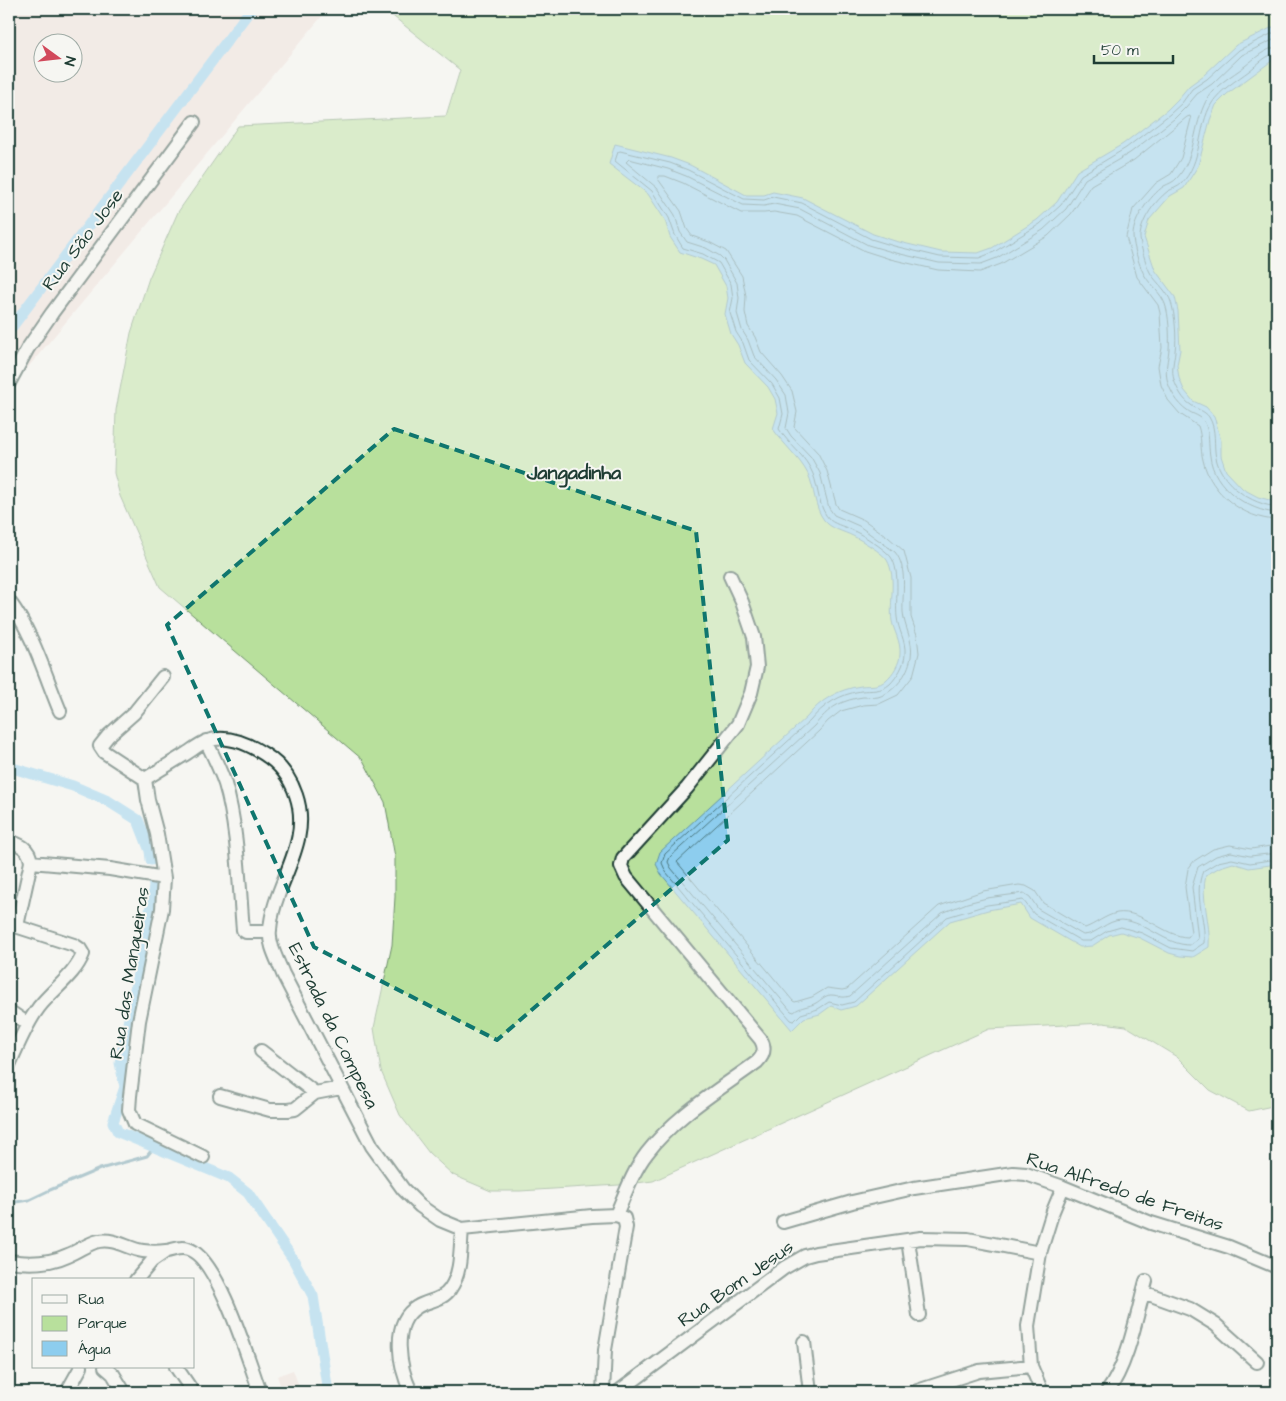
<svg xmlns="http://www.w3.org/2000/svg" width="1286" height="1401" font-family="'Architects Daughter',sans-serif">
	<style>
		.built { fill: #eeddd7; fill-rule: evenodd }
		.green { fill: #b8e09c; stroke: #6c8e68 }
		.water { fill: #8dcdee; stroke: #6193a4 }
		.lines { fill: none; stroke-linecap: round; stroke-linejoin: round }
		.shore { stroke: #4b777e; stroke-width: 1 }
		.stream { stroke: #6193a4; stroke-width: 3 }
		.canal { stroke: #8dcdee; stroke-width: 11 }
		.street-casing { stroke: #1f3d34; stroke-width: 16 }
		.street { stroke: #f6f6f2; stroke-width: 12 }
		.marked { fill: none; stroke: #0f766e; stroke-width: 4; stroke-dasharray: 10 6; stroke-linejoin: round }
		.labels { text-anchor: middle; dominant-baseline: central; stroke-width: 4; stroke-linejoin: round; paint-order: stroke }
		.street-label { font-size: 19px; fill: #1f3d34; stroke: #f6f6f2 }
		.neighbourhood-label { font-size: 20px; font-weight: bold; fill: #1f3d34; stroke: #f6f6f2 }
	</style>
	<rect width="100%" height="100%" fill="#f6f6f2"/>
	<filter id="ink" filterUnits="userSpaceOnUse"><feTurbulence type="fractalNoise" baseFrequency=".02" numOctaves="2"/><feDisplacementMap in="SourceGraphic" scale="10" xChannelSelector="R" yChannelSelector="G"/><feConvolveMatrix kernelMatrix="1 2 1 2 8 2 1 2 1" color-interpolation-filters="sRGB"/></filter>
	<g filter="url(#ink)">
		<path class="built" d="M9,9H328L9,390ZM42,42H72V72H42Z
			M293,1370L301,1392H283L277,1376Z"/>
		<path class="green" d="M384,9H1277V1105L1249,1111L1210,1090L1177,1057L1126,1026L1103,1023L989,1029L653,1181L619,1185L520,1191H491L453,1175L429,1153L400,1115L381,1071L374,1028L392,945L395,897V857L385,802L363,760L160,587L120,496L114,473L116,410L131,333L149,278L178,212L238,126L446,116L460,70Z"/>
		<path class="water" d="M1277,25V57L1227,94L1216,105L1210,120L1198,166L1184,188L1170,196L1149,220L1144,237L1155,270L1175,297L1178,311L1180,350L1177,365L1179,378L1184,390L1193,401L1206,407L1214,416L1221,441V456L1226,471L1243,489L1258,497L1277,502V864L1249,868L1233,863L1220,867L1206,875C1200,898 1211,922 1209,947L1193,957L1180,956L1169,953L1140,938L1121,932L1109,935L1092,946L1080,947L1030,918L1021,904L988,910L950,921L856,1006L841,1010L831,1006L820,1014L804,1018L792,1030L661,874L656,864L660,852L807,717C820,700 839,689 861,686C870,685 879,687 886,680C893,674 900,663 900,654C901,641 894,632 892,621C889,603 897,577 887,560C883,553 861,540 853,536C843,531 831,529 824,520C814,507 815,489 808,474C799,457 784,445 773,429L778,413L775,399L768,387L745,363L738,345L731,334L725,314L728,298L726,286L714,265L701,259L680,252L670,237L665,220L648,194L609,164L615,144L671,158L690,165L746,195H764L773,192L803,198L873,234L895,241L941,252L978,253L992,248L1037,220L1057,202L1077,171L1123,144L1167,110L1178,99L1189,86L1204,75L1236,45Z"/>
		<g class="lines">
			<path class="shore" d="M1277,31L1239,50L1207,79L1192,89L1182,103L1170,114L1126,148L1081,175L1061,205L1040,224L994,252L979,258L940,257L894,246L871,239L802,203L773,197L764,200L744,199L688,170L670,163L620,151L618,152L615,161L652,191L669,218L675,235L683,248L703,254L719,263L731,284L733,298L730,313L736,332L743,343L749,360L772,384L780,398L783,414L779,429C789,445 806,456 813,474C819,489 818,508 830,520C836,525 847,527 854,531C863,535 885,549 891,557C901,572 895,600 897,617C898,630 906,640 905,654C905,664 897,677 890,684C881,692 871,690 861,691C840,694 823,705 810,721L665,854L662,863L666,872L791,1020L794,1021L801,1014L818,1009L829,1002L842,1005L854,1002L947,917L987,905L1023,900L1034,914L1081,941H1091L1107,931L1121,927L1142,933L1171,948L1192,951L1204,943C1206,919 1193,895 1203,871L1218,862L1232,859L1250,863L1277,859
				M1277,38L1242,55L1212,84L1197,94L1186,107L1174,119L1130,153L1085,179L1066,209L1043,230L997,258L981,264L939,263L892,252L868,245L800,209L774,204L764,206L743,205L686,176L668,169L629,159L626,162L657,188L675,215L680,232L687,242L706,248L720,256L724,260L737,283L739,298L737,313L742,330L748,340L754,356L776,380L786,395L789,413L786,428L791,436L811,457L820,473L829,508L834,515L859,526L895,552C908,568 902,593 903,612C904,627 914,641 911,657C908,674 895,692 878,697C873,698 868,697 863,697C855,698 844,701 837,705C828,710 821,718 814,726L670,857L668,862L671,868L791,1011L794,1012C801,1006 809,1007 816,1003C821,1000 825,995 831,995C840,995 840,999 850,996L942,913L967,903L987,898L1024,893L1030,897L1038,909L1083,935C1097,935 1106,920 1122,920C1147,922 1165,945 1190,945L1198,939L1192,887L1198,867L1216,856L1231,852L1250,856L1277,853
				M1277,47C1266,48 1254,59 1245,66C1232,76 1213,86 1206,101C1193,126 1196,157 1177,178C1174,182 1168,184 1164,186C1150,196 1133,219 1133,236C1133,246 1140,268 1145,276C1151,286 1161,293 1165,304C1169,314 1170,337 1169,349C1168,360 1165,368 1167,379C1169,390 1178,404 1187,410C1193,415 1201,415 1205,423C1210,434 1208,445 1210,456C1213,487 1248,511 1277,513
				M1277,53C1267,54 1257,65 1249,71C1237,80 1220,90 1212,103C1197,127 1203,162 1181,184C1178,187 1172,189 1168,191C1155,201 1142,219 1140,235C1139,243 1147,268 1151,274C1157,283 1168,292 1171,302C1175,314 1177,338 1175,351C1174,361 1171,370 1174,380C1177,389 1183,400 1191,405C1197,410 1204,410 1209,417C1217,430 1213,445 1216,458C1222,485 1251,504 1277,507
				M1277,520C1244,519 1210,493 1203,460C1200,449 1202,437 1198,426L1180,414L1168,400L1161,385L1158,366L1162,348L1160,313L1158,305L1137,277L1126,237L1133,209L1156,183L1171,174L1181,158L1191,119L1190,116L1187,117L1134,160L1091,185L1071,214L1048,236L1001,264L980,272L938,270L890,259L865,251L797,216L774,212L764,213H741L683,183L665,176H658V179L681,211L687,229L692,236L709,242L726,251L742,276L746,296L745,312L748,326L755,337L761,352L782,376L792,391L797,412L794,427L818,453L827,471L836,504L839,509L864,520L888,537L904,551L911,578V617L917,635L919,653L913,676L898,695L879,704L863,705L841,711L828,721L819,731L677,862L793,1001L795,1002L812,997L827,988L842,990L847,989L939,906L983,891L1019,885L1026,886L1035,891L1043,903L1085,928C1096,924 1104,916 1117,913C1142,909 1165,937 1188,937L1191,933L1185,887L1188,869L1194,861L1213,849L1230,845L1251,849L1277,845"/>
			<path class="stream" d="M9,1203L29,1200L50,1190L100,1169L147,1156L155,1146"/>
			<path class="canal" d="M9,331L251,9
				M9,767L73,786L108,801L138,820L150,851L151,860
				M153,878L154,887L148,924L120,1063L125,1087L113,1122L118,1132L229,1178L248,1193L293,1259L313,1296L328,1392"/>
			<defs>
				<path id="street" d="M9,383L28,348L52,313L194,122
					M9,601C33,633 45,675 60,711
					M163,677L134,713L108,736L100,746L104,752L145,779L148,800L157,834L164,878L162,909L139,1021L130,1096L129,1110L135,1124L203,1157
					M206,741C213,755 220,769 225,784C238,827 239,884 243,930L246,932H269
					M145,779C158,771 171,763 184,755C191,751 199,744 207,741C227,734 247,743 264,754C280,764 290,777 296,795C313,844 273,883 270,930C268,944 278,961 283,974L372,1146L403,1189L420,1206L440,1220L462,1229L592,1216L616,1215L624,1218L626,1227L605,1350L603,1392
					M9,841C21,845 29,848 31,862L17,926
					M31,862L110,869L164,878
					M9,924L74,945L80,949L83,954C75,975 53,989 39,1007C26,1024 18,1045 9,1065
					M9,1011L28,1024
					M261,1051L315,1093
					M220,1096L270,1110H288L295,1109L315,1093L341,1088
					M616,1215C625,1194 633,1171 647,1153C676,1115 719,1090 757,1062C764,1055 766,1049 761,1040L626,877L621,866L623,858L687,788L738,724L751,693L757,667L754,637L742,602L730,576
					M783,1222L852,1202L914,1188L1013,1173L1026,1174L1063,1187L1151,1223L1229,1247L1277,1267
					M908,1240L919,1315
					M9,1261C29,1264 49,1264 68,1255C79,1251 88,1243 99,1241C115,1238 128,1249 143,1251C151,1252 158,1252 166,1251C174,1250 180,1246 188,1249C218,1257 249,1362 260,1392
					M136,1280L152,1261L165,1252
					M1143,1292L1190,1309L1216,1325L1257,1362
					M804,1342L810,1392
					M105,1367L113,1374L124,1392
					M176,1367L193,1392
					M67,1392L81,1367
					M411,1392C400,1369 390,1323 417,1307C428,1300 442,1301 450,1289C462,1272 460,1249 462,1229
					M618,1392L784,1268L805,1256L816,1253L921,1238L968,1239L1040,1253
					M914,1392L979,1371L1031,1366
					M1042,1392L1031,1366L1028,1326L1040,1253L1053,1211L1063,1187
					M1107,1392C1128,1365 1137,1314 1146,1281"/>
			</defs>
			<use href="#street" class="street-casing"/>
			<use href="#street" class="street"/>
		</g>
	</g>
	<path d="M0 0H1286V1401H0ZM394,429L696,531L728,840L497,1040L314,947L167,625Z" fill="#f6f6f2" fill-opacity=".55" fill-rule="evenodd"/>
	<path class="marked" d="M394,429L696,531L728,840L497,1040L314,947L167,625Z"/>
	<g class="labels">
		<g class="street-label">
			<text transform="translate(83 240) rotate(-53)">Rua São Jose</text>
			<text transform="translate(130 973) rotate(-81)">Rua das Mangueiras</text>
			<text transform="translate(333 1026) rotate(64)">Estrada da Compesa</text>
			<text transform="translate(1125 1192) rotate(19)">Rua Alfredo de Freitas</text>
			<text transform="translate(736 1284) rotate(-35)">Rua Bom Jesus</text>
		</g>
		<g class="neighbourhood-label">
			<text x="574" y="473">Jangadinha</text>
		</g>
	</g>
	<rect width="1286" height="1401" fill="none" stroke="#f6f6f2" stroke-width="30"/>
	<rect x="15" y="15" width="1256" height="1371" fill="none" stroke="#1f3d34" stroke-width="2" filter="url(#ink)"/>
	<rect x="32" y="1278" width="162" height="90" fill="#f6f6f2" stroke="#a0aca6"/>
	<rect x="42" y="1295" width="25" height="8" fill="#f6f6f2" stroke="#a0aca6"/>
	<text x="78" y="1304" font-size="15" fill="#1f3d34">Rua</text>
	<rect x="42" y="1316" width="25" height="15" fill="#b8e09c" stroke="#a0aca6"/>
	<text x="78" y="1328" font-size="15" fill="#1f3d34">Parque</text>
	<rect x="42" y="1341" width="25" height="15" fill="#8dcdee" stroke="#a0aca6"/>
	<text x="78" y="1354" font-size="15" fill="#1f3d34">Água</text>
	<g transform="translate(58 58) rotate(105)"><circle r="24" fill="#f6f6f2" stroke="#a0aca6"/>
	<path d="M0-4L9 19L0 12L-9 19Z" fill="#d1495b"/>
	<text y="-8" font-size="14" font-weight="bold" text-anchor="middle" fill="#1f3d34">N</text>
	</g>
	<path d="M1094 55v8h79v-8" fill="none" stroke="#1f3d34" stroke-width="2.5"/>
	<text x="1101" y="55" font-size="15" fill="#1f3d34" stroke="#f6f6f2" stroke-width="4" paint-order="stroke">50 m</text>
</svg>
